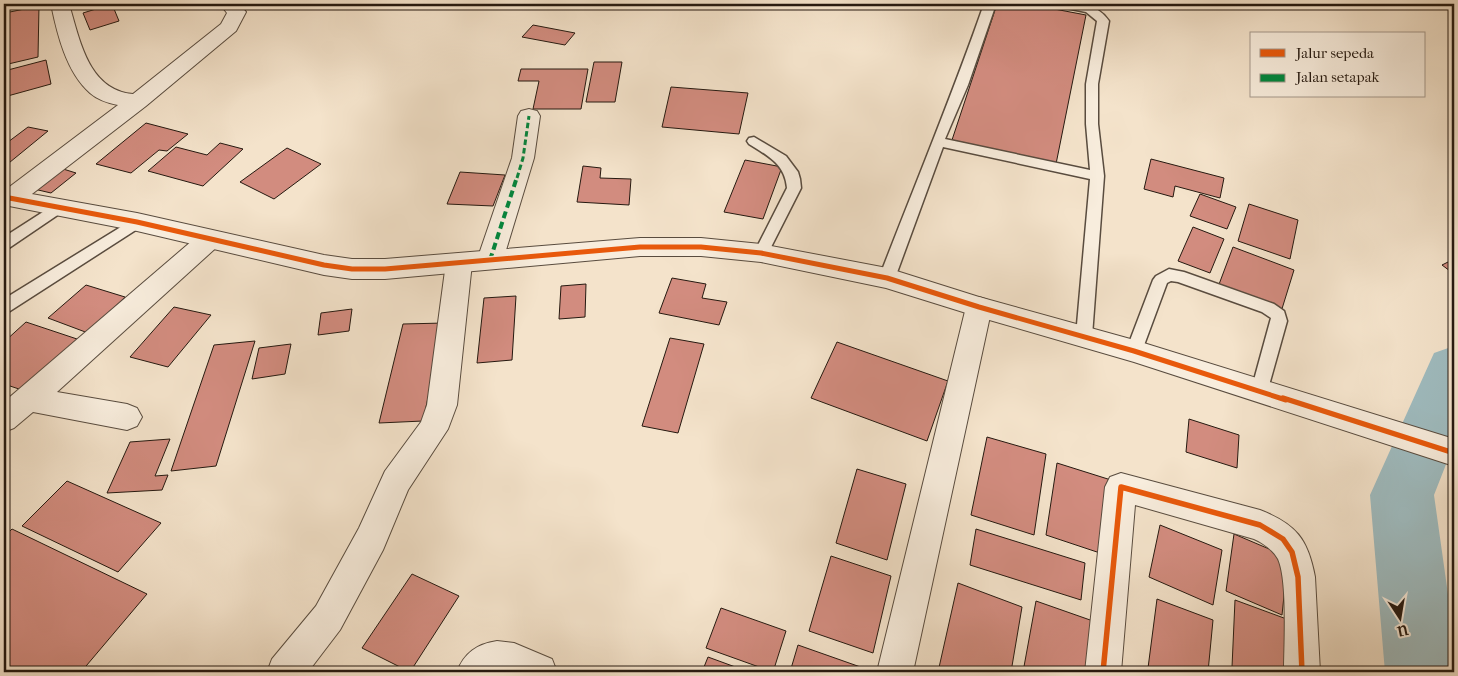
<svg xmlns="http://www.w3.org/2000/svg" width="1458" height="676" font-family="'IM FELL French Canon',serif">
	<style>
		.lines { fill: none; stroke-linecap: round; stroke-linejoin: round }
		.river { fill: #9fbcc0; fill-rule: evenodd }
		.building { fill: #d28c7f; stroke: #251910 }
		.service-casing { stroke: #594c3f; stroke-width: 3 }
		.minor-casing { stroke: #594c3f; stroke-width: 2 }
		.tertiary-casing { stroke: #594c3f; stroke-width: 2 }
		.service { fill: #f8eddd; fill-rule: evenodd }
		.minor { fill: #f8eddd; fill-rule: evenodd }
		.tertiary { fill: #f8eddd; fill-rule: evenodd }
		.quiet-far1 { stroke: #00873e; stroke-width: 3; stroke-dasharray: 5.5 3; stroke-linecap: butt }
		.quiet { stroke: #00873e; stroke-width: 4; stroke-dasharray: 7 4; stroke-linecap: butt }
		.cycleway-far1-casing { stroke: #f8eddd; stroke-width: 8 }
		.cycleway-casing { stroke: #f8eddd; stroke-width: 9 }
		.cycleway-far1 { stroke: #e8590c; stroke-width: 5 }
		.cycleway { stroke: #e8590c; stroke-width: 5.5 }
	</style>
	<rect width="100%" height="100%" fill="#f4e3cb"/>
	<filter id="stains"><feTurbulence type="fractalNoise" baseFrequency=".004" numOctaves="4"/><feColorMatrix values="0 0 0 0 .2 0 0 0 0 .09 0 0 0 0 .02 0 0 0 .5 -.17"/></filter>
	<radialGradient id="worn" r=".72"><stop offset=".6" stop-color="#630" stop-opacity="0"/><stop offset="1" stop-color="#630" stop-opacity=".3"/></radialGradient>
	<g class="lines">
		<path class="river" d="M1454,346V444L1434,495L1454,637V672H1385L1370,495L1434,353Z"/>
	</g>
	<path class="building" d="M112,4L119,21L90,30L83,13Z
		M997,4H1028L1086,15L1056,164L952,140Z
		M39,6L38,57L4,65L5,13Z
		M533,25L575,33L565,45L522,37Z
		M46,60L51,84L4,97V71Z
		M594,62H622L615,102H586Z
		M521,69H588L581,109H533L539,81H518Z
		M671,87L748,93L739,134L662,127Z
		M146,123L188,134L167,151L159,150L131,173L96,164Z
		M28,127L48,131L4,167V145Z
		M220,143L243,149L203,186L148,171L176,147L207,155Z
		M287,148L321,164L274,199L240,182Z
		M1151,159L1224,178L1220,198L1175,186L1173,197L1144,189Z
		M745,160L782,167L763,219L724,212Z
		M583,166L601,168L600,178L631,179L629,205L577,202Z
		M60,168L76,173L51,193L34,189Z
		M460,172L505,175L493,206L447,204Z
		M1200,194L1236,207L1227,229L1190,216Z
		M1249,204L1298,220L1290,259L1238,241Z
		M1193,227L1224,239L1210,273L1178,261Z
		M1233,247L1294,270L1281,312L1218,287Z
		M1454,259V274L1442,265Z
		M672,278L706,284L702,298L727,302L719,325L659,313Z
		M586,284L585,317L559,319L561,286Z
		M86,285L125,297L88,333L48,318Z
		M516,296L512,360L477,363L484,298Z
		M174,307L211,315L168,367L130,357Z
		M352,309L349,331L318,335L321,313Z
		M26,322L83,341L28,392L4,384V342Z
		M444,323L423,421L379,423L403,324Z
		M670,338L704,344L678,433L642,426Z
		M255,341L216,466L171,471L214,345Z
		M837,342L948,381L927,441L811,398Z
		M291,344L285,374L252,379L259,348Z
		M1189,419L1239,435L1237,468L1186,452Z
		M987,437L1046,454L1034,535L971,515Z
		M170,439L155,476L168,475L162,490L107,493L130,442Z
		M1057,463L1111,480L1103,554L1046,535Z
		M857,469L906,484L887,560L836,543Z
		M67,481L161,523L118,572L22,526Z
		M1160,525L1222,550L1213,605L1149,577Z
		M12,529L147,594L81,672H4V537Z
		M976,529L1085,563L1081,600L970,565Z
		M1234,534L1288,557L1282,615L1226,591Z
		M831,556L891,576L873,653L809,631Z
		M412,574L459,596L410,672L362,648Z
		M958,583L1022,607L1011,672H938Z
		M1157,599L1213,620L1208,672H1159L1148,668Z
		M1235,600L1292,621V672H1247L1232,667Z
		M1036,601L1093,621L1086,672H1023Z
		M721,608L786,631L773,672L706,648Z
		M798,645L869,670V672H790Z
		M708,657L749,672H702Z"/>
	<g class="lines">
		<defs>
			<path id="service" d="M984,4H996L968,85L945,139L1090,170L1086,124V84L1097,21L1086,12L1056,6L1054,4C1075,3 1096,2 1109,21L1098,84V124L1104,176L1092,336L1090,341L1084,342L1078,341L1076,336L1090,179L943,147L895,278L892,282L887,284L882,282L879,278C914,187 952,96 984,4Z
				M754,137L786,156L798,172L800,179L801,188L766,257L761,258L756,257L754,253L787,188C785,164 768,156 749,144L747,141L749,138Z
				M60,201L65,202L67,206L65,210L9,248L4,249V237Z
				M137,217L142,218L144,222L142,226L10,311L4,313V299Z
				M1169,269L1184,272L1274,304L1284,311L1287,321L1266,396L1260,398L1254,396L1251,391L1271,318L1262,312L1178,282L1171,281L1167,283L1140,356L1134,358L1128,356L1126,351L1153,280L1156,276Z"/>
			<path id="minor" d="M51,4H69C80,40 88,90 133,94L221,24L227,13L220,4H239L246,12L236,31L146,106L19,204L11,206L4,204V191L118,105C108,103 98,100 90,93C66,72 57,33 51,4Z
				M529,109L537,111L540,116L534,158L503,260L499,267L490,269L481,267L477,260L512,158L518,116L521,111Z
				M209,231L218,234L221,240L218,246L57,392L127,404L137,408L142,417L137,426L127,430L33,412L14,428L4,432V402L200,234Z
				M459,254L468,256L472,263L457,405L448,429L408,490L383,550L340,630L308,672H267L272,659L316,606L359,528L385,471L421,422L427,405L446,263L450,256Z
				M979,297L988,300L992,307L913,672H877L966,307L970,300Z
				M1121,473L1260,510C1296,524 1308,539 1315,577L1320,672H1284C1284,646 1288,581 1278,559C1273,550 1263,543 1254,539L1135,505L1121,672H1085L1105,487L1110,477Z
				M497,641L514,643L552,659L557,672H457C464,653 477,644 497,641Z"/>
			<path id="tertiary" d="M4,189L137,213L324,255L352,259H385L640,238H701L761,244L887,268L979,297L1134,340L1454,439V466L1134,362L979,317L886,288L761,262L701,256H640L385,279H352L324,275L137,231L4,205Z"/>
		</defs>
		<use href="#service" class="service-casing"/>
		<use href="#minor" class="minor-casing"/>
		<use href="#tertiary" class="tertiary-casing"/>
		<use href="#service" class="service"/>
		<use href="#minor" class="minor"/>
		<use href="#tertiary" class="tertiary"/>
		<path class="quiet-far1" d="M517,178L523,158L529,116"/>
		<path class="quiet" d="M490,260L517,177"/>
		<defs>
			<path id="cycleway-far1" d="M4,197L137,222L324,265L352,269H385L640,247H701L761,253L887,278L979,307L1134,351L1286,400"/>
			<path id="cycleway" d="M1283,398L1454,453
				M1103,672L1121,487L1260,525L1283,539L1292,552L1298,577L1302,672"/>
		</defs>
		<use href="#cycleway-far1" class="cycleway-far1-casing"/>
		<use href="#cycleway" class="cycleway-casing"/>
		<use href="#cycleway-far1" class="cycleway-far1"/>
		<use href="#cycleway" class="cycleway"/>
	</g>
	<rect width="1458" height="676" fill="none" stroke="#f4e3cb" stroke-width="20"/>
	<rect x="5" y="5" width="1448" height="666" fill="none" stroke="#251910" stroke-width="2.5"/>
	<rect x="10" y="10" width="1438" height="656" fill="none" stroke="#251910"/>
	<rect x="1250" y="32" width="175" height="65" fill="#f8eddd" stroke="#a4988b"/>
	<rect x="1260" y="49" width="25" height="8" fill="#e8590c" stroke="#a4988b"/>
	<text x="1296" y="58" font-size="15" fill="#251910">Jalur sepeda</text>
	<rect x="1260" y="74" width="25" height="8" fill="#00873e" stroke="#a4988b"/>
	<text x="1296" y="82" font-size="15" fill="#251910">Jalan setapak</text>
	<g transform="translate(1400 618) rotate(168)" stroke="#f8eddd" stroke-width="4" paint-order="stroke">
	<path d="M0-4L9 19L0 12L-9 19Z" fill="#251910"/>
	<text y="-8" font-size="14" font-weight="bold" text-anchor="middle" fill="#251910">U</text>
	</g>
	<rect width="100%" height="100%" filter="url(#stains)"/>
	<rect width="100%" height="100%" fill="url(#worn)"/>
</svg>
